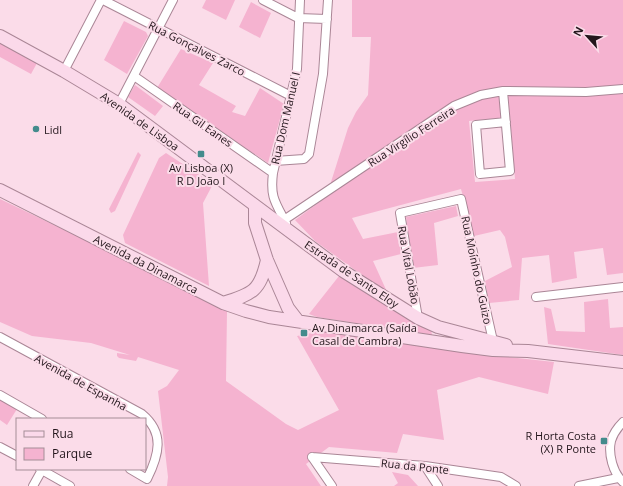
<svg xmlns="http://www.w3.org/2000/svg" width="623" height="486" font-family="'Open Sans',sans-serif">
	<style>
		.green { fill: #f5b3d0; fill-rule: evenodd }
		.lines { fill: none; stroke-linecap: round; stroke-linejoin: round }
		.street-casing { stroke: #aa8696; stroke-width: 10 }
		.secondary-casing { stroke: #aa8696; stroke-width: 14 }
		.street { stroke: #fff; stroke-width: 8 }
		.secondary { stroke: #fbd9ea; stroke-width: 12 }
		.poi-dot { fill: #438b8c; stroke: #fbdce9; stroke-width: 1.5 }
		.labels { text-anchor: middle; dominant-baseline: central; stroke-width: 4; stroke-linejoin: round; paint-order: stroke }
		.street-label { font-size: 11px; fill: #23161c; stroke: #fbdce9 }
		.poi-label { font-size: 11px; fill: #23161c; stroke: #fbdce9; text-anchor: start }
	</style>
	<rect width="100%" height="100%" fill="#fbdce9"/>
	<path class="green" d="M206,0H235L226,20L202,8Z
		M352,0H623V273L607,275L603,248L574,252L577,278L552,283L549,255L522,258L519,300L489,303L485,281L512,267L505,237L500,230L474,236L461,189L352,218L363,239L398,232L401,254L373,261L388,294L315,241L295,220L336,190L331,182L348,128L356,112L368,95L371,37H352ZM510,117L515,179L475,182L469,121Z
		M251,2L271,13L260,38L239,27Z
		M124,21L146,32L148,36L127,74L104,60Z
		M0,43L37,63L31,74L0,57Z
		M181,49L213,63L199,85L236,106L232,112L245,116L260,88L284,104L268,163L157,88Z
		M135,85L163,106L155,116L128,97Z
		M138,152L141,155L115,211L111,213L109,209Z
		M166,153L213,184L203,203L209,286L125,243L123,235L159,158Z
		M0,199L146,269L227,311L226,381L286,424L298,430L339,410L297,336L321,331L500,356L554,362L548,394L479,377L437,390L444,440L403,434L397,453L329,447L306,464L321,486H167L168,477L158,391L167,386L179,370L138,357L136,361L119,358L117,356V353L130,355L91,343L32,336L0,322Z
		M456,206L458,216L434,223L438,265L413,268L406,217Z
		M339,276L431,329L432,335L317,317L309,314Z
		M608,299L610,328L623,327V355L548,344L544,307L551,309L556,331L585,332L584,302Z
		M0,399L17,409L7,425L0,420Z
		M392,472L408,475L418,486H394L398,483Z"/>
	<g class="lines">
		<defs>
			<path id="street" d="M103,0L291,96
				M263,0L298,18L327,19
				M64,71L101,0
				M134,76L273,173
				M503,91L510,171L480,174L476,125L506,122
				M119,104L173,0
				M275,161L304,159L309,154L323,74L328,0
				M284,220L454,106L481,95L503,91L586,92L623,89
				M286,223C275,202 270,197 273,173L297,69L300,0
				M536,297L623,287
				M418,318L400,213L461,199L493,341
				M0,337L142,414C165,433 159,455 147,479L130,469
				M0,395L42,419
				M623,422C618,427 613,434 611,441C608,454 613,473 623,482
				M0,447L17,456
				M312,457L425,466L501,477L516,486
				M312,457L332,486
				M425,466L438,486
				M40,469L70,486
				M33,486L42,470
				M579,486L618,478"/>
			<path id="secondary" d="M0,36L64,71L119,104L343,271L418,318L438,327L506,345
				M0,190L223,303L246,311L269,317L462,346L493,350L528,351L623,362
				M255,206V223L267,260L288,308L298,321
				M223,303C253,294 260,291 267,260"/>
		</defs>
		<use href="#street" class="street-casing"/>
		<use href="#secondary" class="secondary-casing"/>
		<use href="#street" class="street"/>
		<use href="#secondary" class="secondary"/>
	</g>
	<g class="poi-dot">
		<circle cx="36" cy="129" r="4"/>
		<rect x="197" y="150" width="8" height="8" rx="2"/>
		<rect x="300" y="329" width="8" height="8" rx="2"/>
		<rect x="600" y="437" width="8" height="8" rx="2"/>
	</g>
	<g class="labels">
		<g class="street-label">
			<text transform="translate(197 48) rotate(27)">Rua Gonçalves Zarco</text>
			<text transform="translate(285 118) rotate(-77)">Rua Dom Manuel I</text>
			<text transform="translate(140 121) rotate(35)">Avenida de Lisboa</text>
			<text transform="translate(203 124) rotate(35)">Rua Gil Eanes</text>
			<text transform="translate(411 136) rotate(-33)">Rua Virgílio Ferreira</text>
			<text transform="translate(146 264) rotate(27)">Avenida da Dinamarca</text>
			<text transform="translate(409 265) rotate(80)">Rua Vital Lobão</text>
			<text transform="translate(477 270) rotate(78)">Rua Moínho do Guizo</text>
			<text transform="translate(352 274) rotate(34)">Estrada de Santo Eloy</text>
			<text transform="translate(81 382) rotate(29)">Avenida de Espanha</text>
			<text transform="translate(415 466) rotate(6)">Rua da Ponte</text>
		</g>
		<g class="poi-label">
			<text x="44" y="129">Lidl</text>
			<text x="201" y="167" text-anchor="middle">Av Lisboa (X)<tspan x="201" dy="13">R D João I</tspan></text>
			<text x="312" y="327">Av Dinamarca (Saída<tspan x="312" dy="13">Casal de Cambra)</tspan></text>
			<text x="596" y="435" text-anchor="end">R Horta Costa<tspan x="596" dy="13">(X) R Ponte</tspan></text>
		</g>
	</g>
	<rect x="16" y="418" width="130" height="52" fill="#fbdce9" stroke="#a58d97"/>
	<rect x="24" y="431" width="20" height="6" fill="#fbd9ea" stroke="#a58d97"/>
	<text x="52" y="438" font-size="12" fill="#23161c">Rua</text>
	<rect x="24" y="448" width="20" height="12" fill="#f5b3d0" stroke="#a58d97"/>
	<text x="52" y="458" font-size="12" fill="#23161c">Parque</text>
	<g transform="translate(587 36) rotate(297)" stroke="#fbdce9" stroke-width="3" paint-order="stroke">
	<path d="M0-3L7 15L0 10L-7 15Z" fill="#23161c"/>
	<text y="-6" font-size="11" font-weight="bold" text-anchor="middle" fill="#23161c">N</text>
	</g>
</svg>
